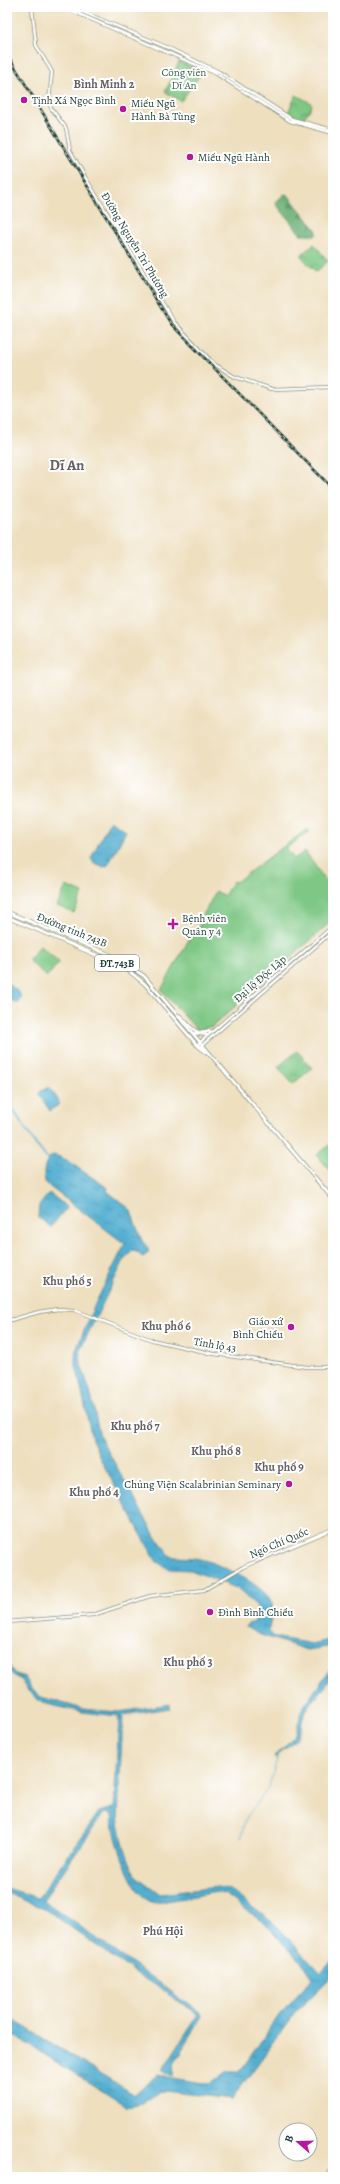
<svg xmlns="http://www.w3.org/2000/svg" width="340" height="2184" font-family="Alegreya,serif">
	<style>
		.forest { fill: url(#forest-firs); stroke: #427453 }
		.park { fill: url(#park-crowns); stroke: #4e825c }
		.garden { fill: #7ec784; stroke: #4e825c }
		.water { fill: url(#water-ripples); stroke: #397682 }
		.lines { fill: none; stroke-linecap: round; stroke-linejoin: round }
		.stream { stroke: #53aed0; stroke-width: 1 }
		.canal { stroke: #53aed0; stroke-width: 2 }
		.secondary-casing { stroke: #868e7a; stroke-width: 4 }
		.primary-casing { stroke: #868e7a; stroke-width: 4.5 }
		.highway-casing { stroke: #868e7a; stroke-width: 5.5 }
		.secondary { stroke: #fff; stroke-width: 2.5 }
		.primary { stroke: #fff; stroke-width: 3 }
		.highway { stroke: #fff; stroke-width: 4 }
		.rail-casing { stroke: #1f3d34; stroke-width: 2.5 }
		.rail { stroke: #fff; stroke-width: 1; stroke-dasharray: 3; stroke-linecap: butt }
		.poi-dot { fill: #b5179e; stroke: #fff; stroke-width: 1.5 }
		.labels { text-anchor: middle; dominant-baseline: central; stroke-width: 4; stroke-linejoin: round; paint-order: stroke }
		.shield { fill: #fff; stroke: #627771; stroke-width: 1 }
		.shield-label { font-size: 10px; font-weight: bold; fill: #1f3d34 }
		.park-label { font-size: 11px; fill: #3c664c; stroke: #fff }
		.poi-label { font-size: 11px; fill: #1f3d34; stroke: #fff; text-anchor: start }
		.street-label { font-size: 11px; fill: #1f3d34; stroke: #fff }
		.neighbourhood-label { font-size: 12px; font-weight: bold; fill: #686265; stroke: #fff }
		.district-label { font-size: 15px; font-weight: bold; fill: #686265; stroke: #fff }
	</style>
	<defs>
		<pattern id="forest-firs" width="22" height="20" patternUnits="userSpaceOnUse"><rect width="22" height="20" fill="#66ac72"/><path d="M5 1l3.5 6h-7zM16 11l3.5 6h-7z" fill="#538d5e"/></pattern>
		<pattern id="park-crowns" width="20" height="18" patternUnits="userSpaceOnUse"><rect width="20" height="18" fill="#7ec784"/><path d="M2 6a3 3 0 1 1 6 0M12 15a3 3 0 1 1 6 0" fill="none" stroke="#67a36d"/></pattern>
		<pattern id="water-ripples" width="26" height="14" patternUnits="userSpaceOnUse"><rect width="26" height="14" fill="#53aed0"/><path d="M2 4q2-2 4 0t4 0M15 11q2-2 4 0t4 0" fill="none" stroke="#448faa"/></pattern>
	</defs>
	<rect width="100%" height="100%" fill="#fff"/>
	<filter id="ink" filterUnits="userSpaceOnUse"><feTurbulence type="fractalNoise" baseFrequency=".025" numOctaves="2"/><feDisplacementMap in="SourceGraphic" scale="8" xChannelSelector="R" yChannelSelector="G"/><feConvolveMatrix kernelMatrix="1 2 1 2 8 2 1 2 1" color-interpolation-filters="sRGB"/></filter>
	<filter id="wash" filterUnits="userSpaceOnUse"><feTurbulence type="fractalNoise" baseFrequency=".012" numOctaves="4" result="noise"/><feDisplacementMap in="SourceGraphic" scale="16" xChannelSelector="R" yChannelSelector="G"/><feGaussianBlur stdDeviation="0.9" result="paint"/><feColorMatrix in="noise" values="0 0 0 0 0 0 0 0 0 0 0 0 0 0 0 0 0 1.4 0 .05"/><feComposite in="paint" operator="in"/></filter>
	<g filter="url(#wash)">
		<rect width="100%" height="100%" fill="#eedfbf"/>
		<path class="forest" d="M284,194L288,195L317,231L316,235H301L276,204L277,201Z"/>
		<path class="park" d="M179,62L203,71L181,101L165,92Z
			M296,95L311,103L312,106L302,121L287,115Z
			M314,244L328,261L316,272L302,257V254Z
			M297,1051L312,1068L293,1084L278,1067Z"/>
		<path class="garden" d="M307,829L309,832L286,848L294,859L305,851L333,892V916L329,919L331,922L213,1026L199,1030L195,1028L161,990L196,927L198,928L201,922L200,921L216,891L224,896L233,881L236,882Z
			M66,886L83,893L74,913L57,906Z
			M40,946L59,962L47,977L28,960Z
			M333,1142V1174L317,1155Z"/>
		<path class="water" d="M110,820L126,831L108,865L104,867L93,862L91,858Z
			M7,983L19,992L21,998L17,1004L7,997Z
			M49,1087L59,1101L58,1105L50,1111L39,1094L41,1091Z
			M53,1155L63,1158L108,1188L107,1191L130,1209L142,1241L148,1248V1253L143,1257L133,1250L124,1260L80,1350L81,1365L90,1391L100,1437L153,1532L170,1556C178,1558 186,1557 194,1558C213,1560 263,1584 271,1601C275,1609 269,1623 269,1632L275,1637L312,1644L333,1639V1646L307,1650L258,1634L246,1627L248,1624L255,1622L257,1606L236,1588L191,1570L169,1569L157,1562L153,1556L101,1460L92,1439L75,1360L76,1350L96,1302L125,1244L46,1184C42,1176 44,1159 53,1155Z
			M49,1193L67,1207L51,1227L38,1217L39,1206Z
			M7,1663L15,1674L25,1677L31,1689L41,1697L83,1709L119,1712L170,1704V1708L123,1715L118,1818L124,1847L135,1875L160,1894L217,1887L228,1889L276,1925L320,1973L333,1959V1975L295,2013L232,2099L165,2091C149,2092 143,2109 126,2106L7,2031V2016L135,2095L158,2074L172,2078L210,2084L227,2071H238L243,2067L280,2014L313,1978L305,1966L275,1935L272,1929L225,1894L217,1892L155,1903C131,1900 113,1834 112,1814L104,1813L43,1900L201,2013L202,2016L184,2045L182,2054C174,2059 173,2066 173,2076L162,2071L198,2014L112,1957L47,1910L7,1893V1888L38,1898L99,1812L114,1808L119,1716L82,1712L42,1703L27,1690L22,1680C14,1676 7,1673 7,1663Z
			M333,1665C333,1687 310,1699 304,1715C301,1723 302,1732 296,1739C290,1746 281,1749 277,1758H274L296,1734L302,1709Z"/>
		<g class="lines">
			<path class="stream" d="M241,1838C245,1811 251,1814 264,1794C272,1782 274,1767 279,1753"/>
			<path class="canal" d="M7,1100L36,1145L48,1159"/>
		</g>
	</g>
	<g filter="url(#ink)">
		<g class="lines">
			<defs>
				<path id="secondary" d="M32,7L36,45L52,72L49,101L51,108L66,128L70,150L85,177L174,322L214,364L235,377L272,389L333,387
					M63,7L215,73L290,121L333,133
					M71,7L164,46L219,72L292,119L333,130
					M179,1015C190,1024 194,1037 210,1031
					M193,1033L207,1035
					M197,1045L333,926
					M200,1047L333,931
					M7,1321L39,1312L58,1309L74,1310L152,1340L214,1354L307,1367H325L333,1365
					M7,1622L93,1615L150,1596L204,1590L243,1567L333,1529"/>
				<path id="primary" d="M7,912L115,957L144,976L333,1199
					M7,917L124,967L145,984L197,1045L206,1052"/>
				<path id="highway" d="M327,2177L333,2167
					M331,2177L333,2174"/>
			</defs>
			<use href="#secondary" class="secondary-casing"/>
			<use href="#primary" class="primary-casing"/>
			<use href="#highway" class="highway-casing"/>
			<use href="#secondary" class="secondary"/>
			<use href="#primary" class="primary"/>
			<use href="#highway" class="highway"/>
			<defs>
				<path id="rail" d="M7,54L171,324L333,489"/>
			</defs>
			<use href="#rail" class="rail-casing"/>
			<use href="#rail" class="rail"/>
		</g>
	</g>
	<g class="poi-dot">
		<circle cx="24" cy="100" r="4"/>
		<circle cx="123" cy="109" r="4"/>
		<circle cx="190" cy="157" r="4"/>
		<path d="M171 918h4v4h4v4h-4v4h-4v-4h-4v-4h4z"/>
		<circle cx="291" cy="1327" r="4"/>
		<circle cx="289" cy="1484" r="4"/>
		<circle cx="210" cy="1612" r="4"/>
	</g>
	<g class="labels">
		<rect class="shield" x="95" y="955" width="44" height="16" rx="3"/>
		<g class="shield-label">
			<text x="117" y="963">ĐT.743B</text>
		</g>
		<g class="park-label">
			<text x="184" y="72">Công viên<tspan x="184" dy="13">Dĩ An</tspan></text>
		</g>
		<g class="poi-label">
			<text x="32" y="100">Tịnh Xá Ngọc Bình</text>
			<text x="131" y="103">Miếu Ngũ<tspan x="131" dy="13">Hành Bà Tùng</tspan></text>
			<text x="198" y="157">Miếu Ngũ Hành</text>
			<text x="182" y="918">Bệnh viên<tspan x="182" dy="13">Quân y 4</tspan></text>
			<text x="283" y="1321" text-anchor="end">Giáo xứ<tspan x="283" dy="13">Bình Chiểu</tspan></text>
			<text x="281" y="1484" text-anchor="end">Chủng Viện Scalabrinian Seminary</text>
			<text x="218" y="1612">Đình Bình Chiểu</text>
		</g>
		<g class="street-label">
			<text transform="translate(135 245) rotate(59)">Đường Nguyễn Tri Phương</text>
			<text transform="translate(72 930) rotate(22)">Đường tỉnh 743B</text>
			<text transform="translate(260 979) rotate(-41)">Đại lộ Độc Lập</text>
			<text transform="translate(215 1345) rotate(10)">Tỉnh lộ 43</text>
			<text transform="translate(279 1543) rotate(-23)">Ngô Chí Quốc</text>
		</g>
		<g class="neighbourhood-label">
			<text x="104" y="84">Bình Minh 2</text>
			<text x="67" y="1281">Khu phố 5</text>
			<text x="166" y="1326">Khu phố 6</text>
			<text x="135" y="1426">Khu phố 7</text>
			<text x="216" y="1451">Khu phố 8</text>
			<text x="279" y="1467">Khu phố 9</text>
			<text x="94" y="1492">Khu phố 4</text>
			<text x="188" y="1662">Khu phố 3</text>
			<text x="163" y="1931">Phú Hội</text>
		</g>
		<g class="district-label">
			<text x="67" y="465">Dĩ An</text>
		</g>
	</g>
	<rect width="340" height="2184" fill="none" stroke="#fff" stroke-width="24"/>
	<g transform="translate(298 2142) rotate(290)"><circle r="19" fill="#ffffff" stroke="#a5b1ae"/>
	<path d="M0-3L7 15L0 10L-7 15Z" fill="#b5179e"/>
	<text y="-6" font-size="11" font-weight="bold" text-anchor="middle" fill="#1f3d34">B</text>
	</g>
</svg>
